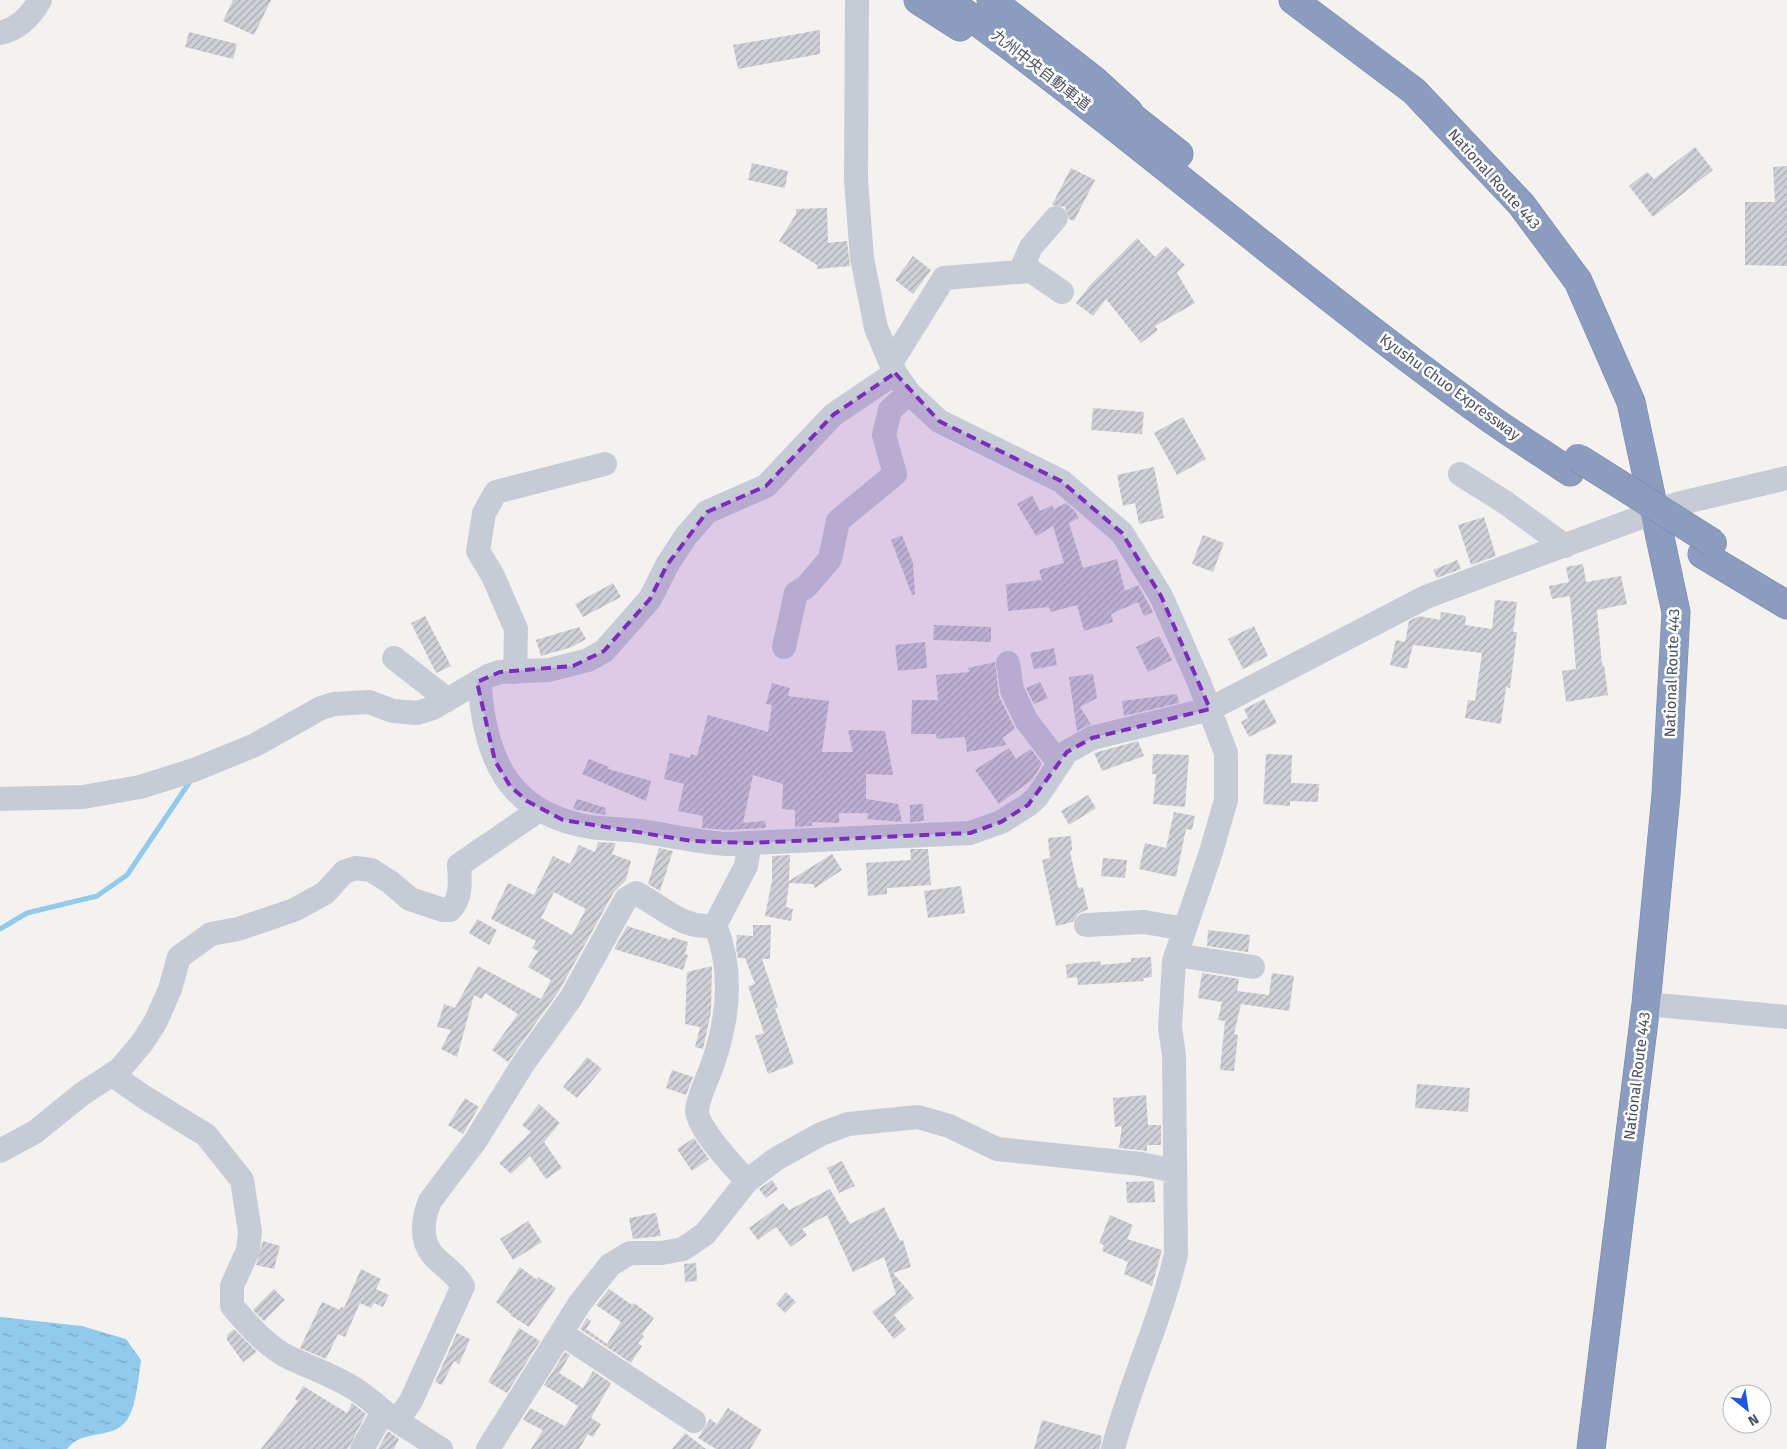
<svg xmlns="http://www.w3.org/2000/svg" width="1787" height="1449" font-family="'Fira Sans','Noto Sans JP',sans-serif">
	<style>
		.water { fill: url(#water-ripples) }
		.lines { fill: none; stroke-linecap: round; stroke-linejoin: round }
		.stream { stroke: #91caea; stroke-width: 5 }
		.building { fill: url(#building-hatch); fill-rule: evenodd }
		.highway-casing { stroke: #7687aa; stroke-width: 29 }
		.minor { stroke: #c6cbd5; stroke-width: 24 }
		.highway { stroke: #8b9cbe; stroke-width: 28 }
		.highway-bridge-casing { stroke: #7687aa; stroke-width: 29; stroke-linecap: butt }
		.highway-bridge { stroke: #8b9cbe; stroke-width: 28 }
		.marked { fill: #7b2cbf; fill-opacity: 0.2; stroke: #7b2cbf; stroke-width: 4; stroke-dasharray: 10 6; stroke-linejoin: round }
		.labels { text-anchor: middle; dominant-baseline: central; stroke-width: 5; stroke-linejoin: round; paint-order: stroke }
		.street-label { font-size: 15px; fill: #49515f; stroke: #fff }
	</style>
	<defs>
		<pattern id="water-ripples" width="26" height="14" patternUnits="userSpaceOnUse" patternTransform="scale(1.25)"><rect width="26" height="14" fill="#91caea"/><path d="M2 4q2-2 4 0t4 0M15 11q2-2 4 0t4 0" fill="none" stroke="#78a6c1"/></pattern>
		<pattern id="building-hatch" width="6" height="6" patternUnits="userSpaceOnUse" patternTransform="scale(1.25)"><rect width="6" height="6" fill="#ced0d6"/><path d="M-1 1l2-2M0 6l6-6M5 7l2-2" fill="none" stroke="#a9abb1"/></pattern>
	</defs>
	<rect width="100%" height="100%" fill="#f4f2f1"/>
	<path class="water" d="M0,1317L82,1326L126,1339L141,1360C139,1375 136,1408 127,1420C112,1441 83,1428 67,1449H0Z"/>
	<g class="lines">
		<path class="stream" d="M0,929L27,913L97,896L127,875L191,780"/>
	</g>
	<path class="building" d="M233,0H271L254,35L223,21Z
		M820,30V54L738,69L733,45Z
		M189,32L237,44L233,59L185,47Z
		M1695,147L1713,170L1653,217L1629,186L1647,172L1654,179Z
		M752,163L788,171L785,188L748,180Z
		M1787,166V266L1745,265V202H1775L1773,167Z
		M1071,168L1095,180L1074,221L1069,219L1065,207L1052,205Z
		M827,208L828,243L847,241L850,266L817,269V265L779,241L796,214V209Z
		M1137,238L1155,257L1166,246L1185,265L1177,273L1195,303L1155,326L1158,330L1141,343L1106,299L1093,316L1076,303L1091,284Z
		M913,256L931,270L913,294L895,280Z
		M1093,408L1144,412L1142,434L1091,430Z
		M1183,417L1206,459L1177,475L1154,433Z
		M1154,467L1164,518L1139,524L1135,503L1123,506L1117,475Z
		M1032,495L1040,511L1052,505L1054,509L1066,503L1075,511L1079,518L1069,523L1083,568L1117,559L1125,591L1138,585L1153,612L1144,616L1138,602L1111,614L1113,622L1084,631L1077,605L1051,612L1049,607L1008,611L1006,584L1042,580L1039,570L1064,563L1053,526L1036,536L1017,504Z
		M1484,517L1496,556L1471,565L1458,525Z
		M902,535L913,563L915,594L912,595L891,540Z
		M1203,535L1224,543L1213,572L1192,564Z
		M1457,560L1461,569L1437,578L1433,570Z
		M1583,564L1586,582L1621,576L1627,604L1597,610L1602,665H1604L1608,695L1566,702L1562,671L1576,669L1570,596L1552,599L1549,586L1569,582L1566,567Z
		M613,583L621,597L583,617L575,604Z
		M1495,600L1517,602L1513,632H1517L1510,688L1506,687L1501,724L1465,718L1468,700L1475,701L1482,653L1413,645L1407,669L1390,665L1396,640L1405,642L1409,621L1419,616L1440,620L1441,612L1466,616L1465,625L1492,629Z
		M425,616L451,666L436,673L411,623Z
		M934,625L991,627V642L933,640Z
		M1254,626L1268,656L1243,669L1228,639Z
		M579,627L586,639L572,647L541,656L536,640Z
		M1159,636L1172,660L1148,672L1136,647Z
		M925,642L927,668L898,671L895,645Z
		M1054,648L1057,665L1034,669L1030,653Z
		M995,662L999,696L1015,729L1002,738L1007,745L967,752L965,737L937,739L936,734H911L912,700H938L936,675L969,672L968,668Z
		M1093,674L1097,698L1080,707L1091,724L1077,731L1069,677Z
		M1040,682L1048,698L1034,704L1026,688Z
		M772,683L790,688L788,696L829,701L822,752H853L848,730L885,731L893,775L866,774V799L898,804L902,822L867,819L868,813H839V823L812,822V826L795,827V810L782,809L783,784L753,775L743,823L765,821L766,828L726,830L702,828L703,816L678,811L684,784L664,779L670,753L690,758L691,754L697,756L708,715L768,732L772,705L766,704Z
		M1177,694L1179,703L1124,716L1122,701Z
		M1264,699L1277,723L1249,737L1241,722L1248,718L1244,709Z
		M1138,741L1144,756L1102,771L1094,753Z
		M1009,748L1016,759L1031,749L1042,764L1032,780L999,804L975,770Z
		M1153,754L1189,755L1185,807L1153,804L1156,774H1152Z
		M1266,754L1292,755L1291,783L1319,784L1318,802L1290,801V806L1263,804Z
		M589,759L609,767L608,769L651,781L646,801L582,774Z
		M1088,795L1096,808L1069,825L1061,811Z
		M577,799L606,808L605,815L573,809Z
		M923,804L924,821L910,822V805Z
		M1174,812L1195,816L1192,830L1186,829L1176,877L1139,869L1145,843L1166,848Z
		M1071,836L1072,850L1070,851L1078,888L1083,887L1088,909L1078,914L1073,922L1056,926L1042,860L1050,858L1048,838Z
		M598,842L616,843L612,854L631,861L626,880L614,892L559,991L508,1062L492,1050L518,1014L485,993L482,999L474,995L457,1057L441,1049L451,1030L437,1027L444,1004L455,1008L478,966L541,999L551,980L528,967L538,951L532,948L536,941L491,919L508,883L534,895L553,856L570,864L579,845L595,852ZM554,892L586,909L572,935L541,918Z
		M659,848L673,851L660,891L648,884Z
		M910,849H928L931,885L887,888V894L868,896L866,863L911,860Z
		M832,854L842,870L815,888L813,884L789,883L786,907L793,909L791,921L765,916L772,881V856L790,855L789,881Z
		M1103,858L1127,860L1125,878L1101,876Z
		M961,886L965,913L928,918L924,891Z
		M477,919L497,930L489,945L469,933Z
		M753,925H771L770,959H762L778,1007L775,1008L794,1064L768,1074L755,1036L764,1033L748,986L755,984L745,958H738L736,948L737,935L753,936Z
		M627,926L671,940L672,937L688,942L685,954L688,955L683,970L614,949Z
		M1208,930L1250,935L1248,952L1207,946Z
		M1151,957L1152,977L1143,978L1144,981L1078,985L1077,977L1067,978L1066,965L1069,964L1100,961L1101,965L1131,962V958Z
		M712,966L711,1012L703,1049L695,1047L700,1027L685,1024L687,972Z
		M1202,973L1239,979L1237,991L1269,995L1272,973L1294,976L1289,1011L1241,1004L1234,1034L1238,1035L1234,1071L1220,1070L1225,1021L1218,1020L1222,1002L1198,998Z
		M587,1057L602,1069L577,1098L563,1087Z
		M672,1070L693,1077L686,1095L666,1088Z
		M1417,1084L1470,1088L1468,1112L1415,1108Z
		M1146,1095L1148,1125H1161V1145H1147V1151L1119,1148L1122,1126L1115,1127L1113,1098Z
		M465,1098L479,1107L463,1134L448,1125Z
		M539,1104L560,1123L544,1142L562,1168L546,1179L530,1156L511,1174L499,1163L531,1132L522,1125Z
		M694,1138L709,1159L692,1171L677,1149Z
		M842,1161L855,1186L839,1193L827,1168Z
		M772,1180L778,1189L766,1198L759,1189Z
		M1154,1181L1155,1202L1127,1203L1126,1182Z
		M830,1189L850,1224L884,1207L900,1241L903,1240L911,1267L893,1273L914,1298L894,1315L906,1329L894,1339L872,1312L896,1294L884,1257L853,1272L827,1215L802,1229L807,1235L791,1247L776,1227L758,1240L749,1228L783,1203L789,1210Z
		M656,1213L661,1236L633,1239L629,1218Z
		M1110,1215L1133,1225L1127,1239L1162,1250L1152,1286L1124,1274L1128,1262L1102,1251L1104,1245L1099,1243Z
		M528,1221L542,1242L513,1260L500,1239Z
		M263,1241L280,1246L274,1269L256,1265Z
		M696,1263L697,1281L685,1282L684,1264Z
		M520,1267L537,1280L538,1277L556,1288L529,1327L510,1315L511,1314L496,1302Z
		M361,1269L381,1279L376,1289L389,1295L383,1307L374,1303L371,1308L360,1303L345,1337L338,1334L326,1359L300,1348L322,1302L340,1310L341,1307L344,1308Z
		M274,1289L285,1300L264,1321L253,1310Z
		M609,1289L632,1305L634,1303L654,1318L642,1334L644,1336L638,1343L642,1346L631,1363L580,1329L587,1318L591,1321L586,1329L607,1344L621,1322L596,1305Z
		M786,1292L796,1302L785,1313L776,1304Z
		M519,1328L540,1341L507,1393L488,1382Z
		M234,1329L257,1352L243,1362L227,1340V1335Z
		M457,1333L470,1339L459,1364L454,1361L442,1385L435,1382Z
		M565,1352L570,1355L559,1373L583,1388L593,1371L611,1383L591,1418L601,1424L593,1437L588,1434L579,1449H531L543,1430L523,1420L530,1408L565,1426L578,1406L544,1385Z
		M303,1386L347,1413L352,1403L366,1414L348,1449H261L298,1401L295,1399Z
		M728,1408L762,1430L750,1449H716L698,1438L710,1419L717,1424Z
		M1042,1420L1102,1436L1100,1449H1034Z
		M388,1431L399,1439L394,1449H378Z
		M685,1433L706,1449H672Z"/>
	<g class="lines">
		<defs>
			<path id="highway" d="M918,0L960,27
				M947,0C1131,132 1301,283 1485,415C1513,435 1542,453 1570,472
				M991,0L1094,80L1129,112
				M1293,0L1414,91L1521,204L1578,281L1631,402L1676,612L1666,795L1646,1004L1591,1449
				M1113,102L1179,154
				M1702,554L1787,605"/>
		</defs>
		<use href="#highway" class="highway-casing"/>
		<path class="minor" d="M857,0L856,180L862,258L876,328L895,373L909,393L939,421L1061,481L1122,533L1161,596L1199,682L1226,753V800L1211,852L1174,961L1170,1028L1174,1055L1176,1254C1161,1320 1130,1383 1113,1449
			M0,33C18,29 31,16 40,0
			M1020,272L1031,247L1056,218
			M891,363L944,278L1031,271L1062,292
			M1460,474L1506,503L1565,546
			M784,647L796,593L806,587L830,559L838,521L895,474L884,435L890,410L909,393
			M394,658L439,693L446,701
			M1008,663L1012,690L1026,720L1059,763
			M515,672L516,629L493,576L478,551L484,513L496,492L605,464
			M477,682L480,689C486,762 511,814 590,827C606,829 623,829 639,831C668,835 696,842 726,844L970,833L1001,822L1028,805L1037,797L1067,752L1092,738L1210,709L1426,597L1495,571L1677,504L1787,478
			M0,799L83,797L140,787L194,770L255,745L321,708L334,704L369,702L393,711L417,713L433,708L488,676L500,672L549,670L588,660L604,651L650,599L667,565L686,536L707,512L766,486L833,415L895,373
			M715,925C734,971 728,1021 712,1066C708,1077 698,1098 697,1110C697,1128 734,1167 747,1181
			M1086,925L1144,922L1185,929
			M1176,955L1253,967
			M1646,1004L1787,1017
			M114,1074L118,1079L144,1097L206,1135L242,1180L250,1232L248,1250L232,1286V1306C249,1326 268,1348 292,1359C314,1369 335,1376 355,1389C370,1398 382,1412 397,1421
			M0,1151L35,1132L82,1094L120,1069L142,1043L156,1021L170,989L179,957L211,934L238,929L294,910L325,893L344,872L356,868L371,870L390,882L410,899L443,910H450C462,898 460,881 459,865L539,810
			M561,1333L694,1421
			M362,1449L383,1412
			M441,1449L397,1421L411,1401L463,1286C455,1272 442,1266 432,1254C420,1239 423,1218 430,1201L476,1140L523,1064L571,998L626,899L636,893C663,907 684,931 715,925L746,866L750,843
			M488,1449L580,1303L610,1265L630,1253H662L683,1249L705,1234L747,1181L776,1159L821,1134L848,1124L918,1117L949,1126L997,1149L1141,1164L1174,1171"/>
		<use href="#highway" class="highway"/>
		<defs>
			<path id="highway-bridge" d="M1578,458L1713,543"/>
		</defs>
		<use href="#highway-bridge" class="highway-bridge-casing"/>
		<use href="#highway-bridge" class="highway-bridge"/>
	</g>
	<path class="marked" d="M895,373L939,421L1061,481L1122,533L1161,596L1210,709L1092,738L1067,752L1028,805L1001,822L970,833L750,843L692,841L563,820L527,801L510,786L495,761L477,682L500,672L573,666L604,651L650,599L667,565L707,512L766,486L833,415Z"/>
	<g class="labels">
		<g class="street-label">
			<text transform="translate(1041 70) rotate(38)">九州中央自動車道</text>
			<text transform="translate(1494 179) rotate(48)">National Route 443</text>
			<text transform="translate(1450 387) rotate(36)">Kyushu Chuo Expressway</text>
			<text transform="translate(1672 673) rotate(-88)">National Route 443</text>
			<text transform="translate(1637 1076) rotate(-83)">National Route 443</text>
		</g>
	</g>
	<g transform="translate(1747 1409) rotate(150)"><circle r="24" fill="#ffffff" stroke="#b6b9bf"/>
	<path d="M0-4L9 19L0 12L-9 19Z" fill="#1e55e1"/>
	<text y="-8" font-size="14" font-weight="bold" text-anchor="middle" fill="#49515f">N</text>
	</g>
</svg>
